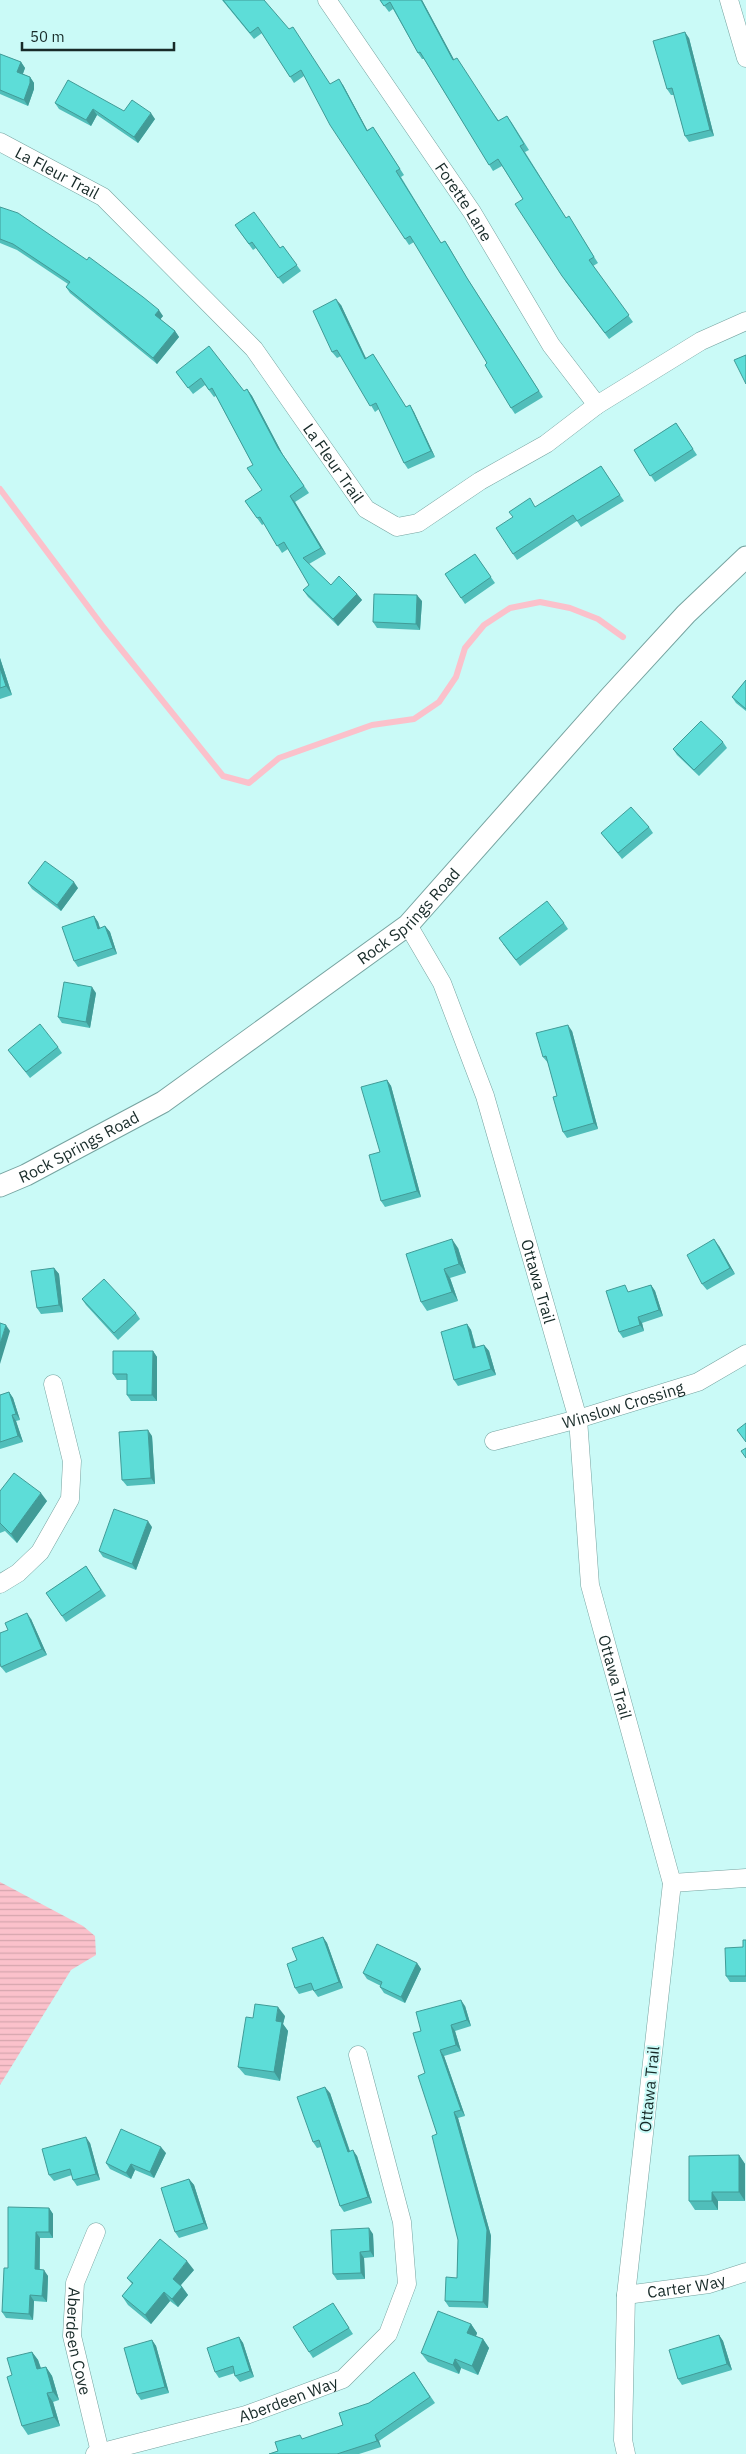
<svg xmlns="http://www.w3.org/2000/svg" width="746" height="2454" font-family="'IBM Plex Sans',sans-serif">
	<style>
		.water { fill: url(#water-rules) }
		.lines { fill: none; stroke-linecap: round; stroke-linejoin: round }
		.stream { stroke: #fbc1cb; stroke-width: 6 }
		.minor-casing { stroke: #76a3a0; stroke-width: 19 }
		.tertiary-casing { stroke: #76a3a0; stroke-width: 23 }
		.minor { stroke: #fff; stroke-width: 18 }
		.tertiary { stroke: #fff; stroke-width: 21 }
		.wall { fill: #50beba }
		.shaded-wall { fill: #419b97 }
		.building { fill: #5dddd8; stroke: #419b97 }
		.labels { text-anchor: middle; dominant-baseline: central; stroke-width: 4; stroke-linejoin: round; paint-order: stroke }
		.street-label { font-size: 16px; fill: #172a28; stroke: #cafaf7 }
	</style>
	<defs>
		<pattern id="water-rules" width="6" height="5" patternUnits="userSpaceOnUse" patternTransform="scale(1.25)"><rect width="6" height="5" fill="#fbc1cb"/><path d="M0 2.5h6" fill="none" stroke="#d6a6ae"/></pattern>
	</defs>
	<rect width="100%" height="100%" fill="#cafaf7"/>
	<path class="water" d="M0,1882L83,1926L95,1936L96,1955L71,1970L0,2085Z"/>
	<g class="lines">
		<path class="stream" d="M0,489L104,628L223,776L249,783L279,758L372,725L414,719L439,702L456,677L465,648L484,625L510,608L540,602L570,608L598,619L623,637"/>
		<defs>
			<g id="minor">
				<path id="s1" d="M327,0L472,212L551,345L597,405"/>
				<path d="M729,0L746,58"/>
				<path id="s2" d="M0,142L103,197L254,349L366,509L397,527L418,523L480,481L546,444L597,405L701,341L746,321"/>
				<path id="s3" d="M408,925L442,983L485,1096L578,1419L590,1585L672,1883L626,2295L623,2440L626,2454"/>
				<path id="s4" d="M494,1441L578,1419L698,1382L746,1354"/>
				<path d="M0,1584L18,1573L40,1552L70,1499L72,1461L53,1384"/>
				<path d="M672,1883L746,1878"/>
				<path id="s5" d="M96,2232L75,2283L72,2336L100,2452"/>
				<path id="s6" d="M626,2295L709,2284L746,2272"/>
				<path id="s7" d="M95,2454L246,2415L343,2379L388,2334L407,2284L402,2222L358,2055"/>
			</g>
			<g id="tertiary">
				<path id="s8" d="M0,1186L26,1175L163,1102L408,925L609,698L686,614L746,557"/>
			</g>
		</defs>
		<use href="#minor" class="minor-casing"/>
		<use href="#tertiary" class="tertiary-casing"/>
		<use href="#minor" class="minor"/>
		<use href="#tertiary" class="tertiary"/>
	</g>
	<path class="wall" d="M222,0H264L330,84L343,85L367,130L373,127L404,175L401,177L441,243L445,241L449,247L471,285L543,397L515,414L511,408L487,363L414,242L409,245L405,239L304,76L294,83L262,33L254,39Z
		M380,0H422L454,60L499,121L507,116L512,123L529,150L525,152L566,218L573,223L598,263L593,266L633,322L609,339L566,282L523,199L502,166L493,171L424,59H422L418,53L393,9L389,12Z
		M689,38L714,136L689,142L685,136L674,95H671L667,89Z
		M0,54L21,62L25,68L23,74L30,77L34,83V89L28,106L0,94Z
		M55,103L124,111L155,119L138,143L97,115L91,126L59,109Z
		M0,207L163,316L160,319L175,331L179,337L157,364L70,293L66,287L68,284L17,250L0,243Z
		M235,225L280,248L283,246L301,271L283,284L256,248L253,250Z
		M341,305L366,358L373,354L406,407L410,405L414,412L435,457L408,469L404,463L379,409L375,412L341,356L337,358L332,352Z
		M176,372L244,391L247,389L252,396L283,455L309,493L295,502L326,554L309,564L331,585L357,594L362,600L338,626L308,597L303,590L309,585L288,549L282,553L264,524L262,525L245,501L262,490L253,465L216,396L214,397L205,385L193,394Z
		M676,423L697,455L655,482L634,450Z
		M601,466L624,501L581,527L577,521L517,560L513,554L536,507Z
		M475,554L495,583L465,604L445,574Z
		M422,601L420,630L377,628L373,622Z
		M0,658L12,695L0,699Z
		M746,680V711L736,703L732,697Z
		M723,742L727,748L699,776L677,755L673,749Z
		M649,827L653,833L622,859L601,833Z
		M28,883L78,888L61,911L32,889Z
		M94,916L98,922L100,928L105,926L110,932L117,954L78,967L74,961Z
		M564,923L568,929L520,966L503,944Z
		M96,993L90,1028L62,1023L58,1017Z
		M572,1031L598,1129L567,1138L563,1132L557,1096L548,1063L543,1057Z
		M58,1047L62,1053L30,1078L8,1050Z
		M387,1080L391,1086L421,1197L385,1207L381,1201L380,1152Z
		M719,1246L735,1274L707,1290L702,1284Z
		M458,1248L466,1273L450,1278L458,1301L427,1311L421,1302Z
		M54,1268L59,1274L63,1312L41,1314L37,1308Z
		M651,1285L655,1291L663,1316L642,1323L644,1331L623,1338L619,1332L629,1291V1292Z
		M82,1299L136,1313L140,1319L118,1340L86,1305Z
		M467,1324L471,1330L476,1347L484,1345L489,1351L496,1375L458,1386L454,1380Z
		M153,1351L157,1357V1401H131L127,1395V1380H117L113,1374Z
		M9,1392L13,1398L20,1420L16,1421L23,1442L0,1449V1395Z
		M152,1436L155,1484L127,1486L122,1480Z
		M0,1491L47,1501L17,1543L5,1531L0,1533Z
		M152,1527L136,1570L103,1557L99,1551Z
		M86,1566L106,1596L66,1622L46,1593Z
		M31,1619L47,1655L6,1673L1,1667Z
		M323,1937L327,1943L343,1988L318,1997L313,1990L299,1994L295,1988L297,1960Z
		M746,1940V1982H730L726,1976L743,1947Z
		M417,1963L421,1969L405,2003L384,1993L380,1987L381,1986L367,1979L363,1973Z
		M465,2006L471,2026L455,2031L461,2051L444,2056L465,2116L458,2118L491,2236L488,2308L449,2307L445,2301L457,2278L458,2240L425,2073L421,2031Z
		M285,2016L283,2024L288,2031L280,2081L245,2075L238,2067L253,2018Z
		M330,2093L350,2151L357,2156L372,2203L344,2212L340,2206L321,2147L317,2148L313,2142Z
		M90,2143L100,2180L77,2186L73,2180L72,2175L54,2181L49,2175Z
		M166,2153L154,2178L135,2170L131,2179L110,2169L106,2163Z
		M739,2155L745,2164V2201H718V2210H695L689,2201Z
		M189,2179L194,2185L208,2229L179,2238L175,2232Z
		M49,2208L53,2214V2238H40V2270L48,2276L47,2302L34,2301L33,2320L6,2318L2,2312L8,2268Z
		M373,2234L374,2257L364,2258L365,2279L337,2280L333,2274Z
		M194,2270L181,2285L188,2295L178,2307L170,2301L151,2324L128,2305L122,2296L132,2284L127,2278Z
		M333,2303L353,2334L313,2358L309,2352Z
		M471,2324L477,2333L476,2336L483,2339L489,2348L478,2375L461,2368L459,2374L428,2362L421,2353Z
		M719,2335L723,2341L732,2370L682,2385L678,2379Z
		M239,2337L243,2343L254,2377L240,2382L235,2376V2373L219,2378L215,2372Z
		M152,2340L156,2346L169,2393L141,2400L137,2394Z
		M32,2352L38,2360L41,2368L46,2367L52,2376L59,2400L53,2402L60,2426L28,2435L22,2426L12,2375Z
		M414,2372L435,2403L379,2441L381,2447L359,2454H269L278,2451L303,2439L343,2425L369,2403Z"/>
	<path class="shaded-wall" d="M421,0H422L458,67L453,60Z
		M685,32L689,38L714,136L710,130Z
		M21,62L25,68L21,78L17,72Z
		M30,77L34,83V89L28,106L24,100Z
		M339,79L343,85L371,137L367,131Z
		M93,109L97,115L91,126L86,120Z
		M151,113L155,119L138,143L134,137Z
		M445,241L471,285L543,397L467,278Z
		M336,299L341,305L369,365L365,359Z
		M159,310L163,316L159,321L155,315Z
		M175,331L179,337L157,364L153,358Z
		M247,389L252,396L283,455L309,493L278,448Z
		M410,405L414,412L435,457L431,451Z
		M290,496L295,502L326,554L321,548Z
		M357,594L362,600L338,626L333,619Z
		M417,595L422,601L420,630L416,624Z
		M0,658L12,695L6,686L0,668Z
		M74,882L78,888L61,911L57,905Z
		M94,916L98,922L102,935L98,929Z
		M105,926L110,932L117,954L113,948Z
		M92,987L96,993L90,1028L86,1022Z
		M568,1025L572,1031L598,1129L594,1123Z
		M387,1080L391,1086L421,1197L417,1191Z
		M452,1239L458,1248L466,1273L459,1264Z
		M714,1239L719,1246L735,1274L730,1268Z
		M54,1268L59,1274L63,1312L59,1305Z
		M444,1269L450,1278L458,1301L452,1292Z
		M651,1285L655,1291L663,1316L659,1310Z
		M638,1317L642,1323L644,1331L640,1325Z
		M467,1324L471,1330L477,1354L473,1348Z
		M6,1325L10,1331L0,1364V1344Z
		M484,1345L489,1351L496,1375L491,1369Z
		M153,1351L157,1357V1401L152,1395Z
		M9,1392L13,1398L20,1420L16,1414Z
		M12,1415L16,1421L23,1442L18,1436Z
		M148,1430L152,1436L155,1484L151,1478Z
		M41,1493L47,1501L17,1543L11,1534Z
		M148,1521L152,1527L136,1570L132,1564Z
		M27,1613L31,1619L47,1655L42,1649Z
		M323,1937L327,1943L343,1988L339,1982Z
		M417,1963L421,1969L405,2003L401,1997Z
		M461,2000L465,2006L471,2026L467,2020Z
		M278,2007L285,2016L283,2024L288,2031L280,2081L274,2072L276,2021Z
		M451,2025L455,2031L461,2051L456,2045Z
		M440,2050L444,2056L465,2116L461,2110Z
		M325,2087L330,2093L352,2158L348,2152Z
		M454,2112L458,2118L491,2236L488,2308L483,2302Z
		M86,2137L90,2143L100,2180L96,2174Z
		M161,2147L166,2153L154,2178L150,2172Z
		M353,2150L357,2156L372,2203L368,2197Z
		M739,2155L745,2164V2201L739,2192Z
		M131,2164L135,2170L131,2179L126,2173Z
		M189,2179L194,2185L208,2229L204,2223Z
		M712,2192L718,2201V2210L712,2201Z
		M49,2208L53,2214V2238L49,2232Z
		M369,2228L373,2234L374,2257L370,2251Z
		M36,2232L40,2238L39,2275L35,2269Z
		M360,2252L364,2258L365,2279L361,2273Z
		M187,2261L194,2270L179,2287L173,2279Z
		M44,2270L48,2276L47,2302L42,2296Z
		M182,2287L188,2295L178,2307L172,2299Z
		M164,2292L170,2301L151,2324L145,2315Z
		M30,2295L34,2301L33,2320L29,2314Z
		M471,2324L477,2333L474,2342L467,2333Z
		M719,2335L723,2341L732,2370L727,2364Z
		M239,2337L243,2343L254,2377L250,2371Z
		M483,2339L489,2348L478,2375L472,2366Z
		M152,2340L156,2346L169,2393L165,2387Z
		M32,2352L38,2360L44,2378L37,2369Z
		M455,2359L461,2368L459,2374L453,2365Z
		M46,2367L52,2376L59,2400L53,2392Z
		M47,2393L53,2402L60,2426L54,2417Z
		M375,2435L379,2441L381,2447L377,2441Z"/>
	<path class="building" d="M223,0H264L289,29L293,27L330,84L339,79L367,131L373,127L400,169L396,171L441,243L445,241L467,278L539,391L511,408L485,365L487,363L410,236L405,239L330,125L301,70L290,77L258,27L250,33Z
		M380,0H421L453,60L457,58L498,121L507,116L524,144L520,146L566,218L569,216L594,257L589,260L629,315L605,333L562,276L515,204L523,199L498,159L489,165L420,52L418,53L390,2L384,6Z
		M685,32L710,130L685,136L672,88L667,89L653,41Z
		M0,54L21,62L17,72L30,77V83L24,100L0,90Z
		M68,80L124,111L132,100L151,113L134,137L93,109L86,120L55,103Z
		M0,207L18,213L87,260L89,257L143,297L159,310L155,315L175,331L153,358L66,287L70,282L13,244L0,239Z
		M254,212L280,248L283,246L297,265L278,278L252,242L249,244L235,225Z
		M336,299L365,359L373,354L406,407L410,405L431,451L404,463L376,403L370,406L337,350L332,352L313,311Z
		M209,346L244,391L247,389L278,448L304,486L290,496L321,548L303,558L331,585L339,576L357,594L333,619L303,590L309,585L284,542L277,546L260,517L257,518L245,501L262,490L247,468L253,465L212,388L209,390L201,378L188,388L176,372Z
		M746,355V384L734,360Z
		M676,423L693,449L650,476L634,450Z
		M601,466L620,495L577,521L573,515L513,554L496,528L513,517L509,512L530,498L535,507Z
		M475,554L491,577L461,598L445,574Z
		M374,594L417,595L416,624L373,622Z
		M0,668L6,686L0,688Z
		M746,680V709L732,697Z
		M701,721L723,742L694,770L673,749Z
		M631,807L649,827L618,853L601,833Z
		M45,861L74,882L57,905L28,883Z
		M547,901L564,923L516,960L499,938Z
		M94,916L98,929L105,926L113,948L74,961L62,927Z
		M64,982L92,987L86,1022L58,1017Z
		M40,1024L58,1047L26,1072L8,1050Z
		M568,1025L594,1123L563,1132L553,1097L557,1096L546,1056L543,1057L536,1033Z
		M387,1080L417,1191L381,1201L369,1155L380,1152L361,1087Z
		M452,1239L459,1264L444,1269L452,1292L421,1302L406,1254Z
		M714,1239L730,1268L702,1284L687,1255Z
		M54,1268L59,1305L37,1308L31,1271Z
		M104,1279L136,1313L114,1333L82,1299Z
		M625,1285L628,1292L651,1285L659,1310L638,1317L640,1325L619,1332L606,1291Z
		M0,1323L6,1325L0,1344Z
		M467,1324L473,1348L484,1345L491,1369L454,1380L441,1332Z
		M113,1351H153L152,1395H127V1374H113Z
		M9,1392L16,1414L12,1415L18,1436L0,1442V1395Z
		M746,1423V1442L737,1430Z
		M148,1430L151,1478L122,1480L119,1432Z
		M746,1448V1458L741,1451Z
		M14,1473L41,1493L11,1534L0,1523V1491Z
		M114,1509L148,1521L132,1564L99,1551Z
		M86,1566L101,1590L62,1616L46,1593Z
		M27,1613L42,1649L1,1667L0,1663V1633L8,1630L5,1623Z
		M323,1937L339,1982L314,1991L311,1983L295,1988L287,1964L297,1960L292,1948Z
		M743,1940H746V1976H726L725,1948L743,1947Z
		M377,1944L417,1963L401,1997L380,1987L382,1982L363,1973Z
		M461,2000L467,2020L451,2025L456,2045L440,2050L461,2110L454,2112L487,2230L483,2302L445,2301L446,2277L457,2278L458,2240L432,2136L437,2134L418,2076L425,2073L413,2033L421,2031L416,2012Z
		M255,2004L278,2007L276,2021L282,2022L274,2072L238,2067L246,2017L253,2018Z
		M325,2087L348,2152L353,2150L368,2197L340,2206L319,2140L313,2142L297,2097Z
		M121,2129L161,2147L150,2172L131,2164L126,2173L106,2163Z
		M86,2137L96,2174L73,2180L70,2169L49,2175L42,2149Z
		M739,2155V2192H712V2201H689V2156Z
		M189,2179L204,2223L175,2232L161,2188Z
		M8,2207L49,2208V2232H36L35,2269L44,2270L42,2296L30,2295L29,2314L2,2312L4,2268H8Z
		M369,2228L370,2251L360,2252L361,2273L333,2274L331,2230Z
		M160,2239L187,2261L173,2279L182,2287L172,2299L164,2292L145,2315L122,2296L133,2283L127,2278Z
		M333,2303L349,2328L309,2352L293,2327Z
		M438,2311L471,2324L467,2333L483,2339L472,2366L455,2359L453,2365L421,2353Z
		M719,2335L727,2364L678,2379L669,2350Z
		M239,2337L250,2371L235,2376L233,2366L215,2372L207,2348Z
		M152,2340L165,2387L137,2394L124,2348Z
		M32,2352L37,2369L46,2367L53,2392L47,2393L54,2417L22,2426L7,2377L12,2375L7,2358Z
		M414,2372L430,2397L375,2435L377,2441L337,2454H269L278,2451L275,2442L300,2435L302,2439L343,2425L339,2413L369,2403Z"/>
	<g class="labels">
		<g class="street-label">
			<text stroke="none"><textPath href="#s2" startOffset="65">La Fleur Trail</textPath></text>
			<text stroke="none"><textPath href="#s1" startOffset="244">Forette Lane</textPath></text>
			<text stroke="none"><textPath href="#s2" startOffset="470">La Fleur Trail</textPath></text>
			<text stroke="none"><textPath href="#s8" startOffset="492">Rock Springs Road</textPath></text>
			<text stroke="none"><textPath href="#s8" startOffset="88">Rock Springs Road</textPath></text>
			<text stroke="none"><textPath href="#s3" startOffset="381">Ottawa Trail</textPath></text>
			<text stroke="none"><textPath href="#s4" startOffset="134">Winslow Crossing</textPath></text>
			<text stroke="none"><textPath href="#s3" startOffset="786">Ottawa Trail</textPath></text>
			<text transform="translate(649 2089) rotate(-84)">Ottawa Trail</text>
			<text stroke="none"><textPath href="#s6" startOffset="61">Carter Way</textPath></text>
			<text stroke="none"><textPath href="#s5" startOffset="114">Aberdeen Cove</textPath></text>
			<text stroke="none"><textPath href="#s7" startOffset="201">Aberdeen Way</textPath></text>
		</g>
	</g>
	<path d="M22 42v8h152v-8" fill="none" stroke="#172a28" stroke-width="2.5"/>
	<text x="30" y="42" font-size="15" fill="#172a28" stroke="#cafaf7" stroke-width="4" paint-order="stroke">50 m</text>
</svg>
